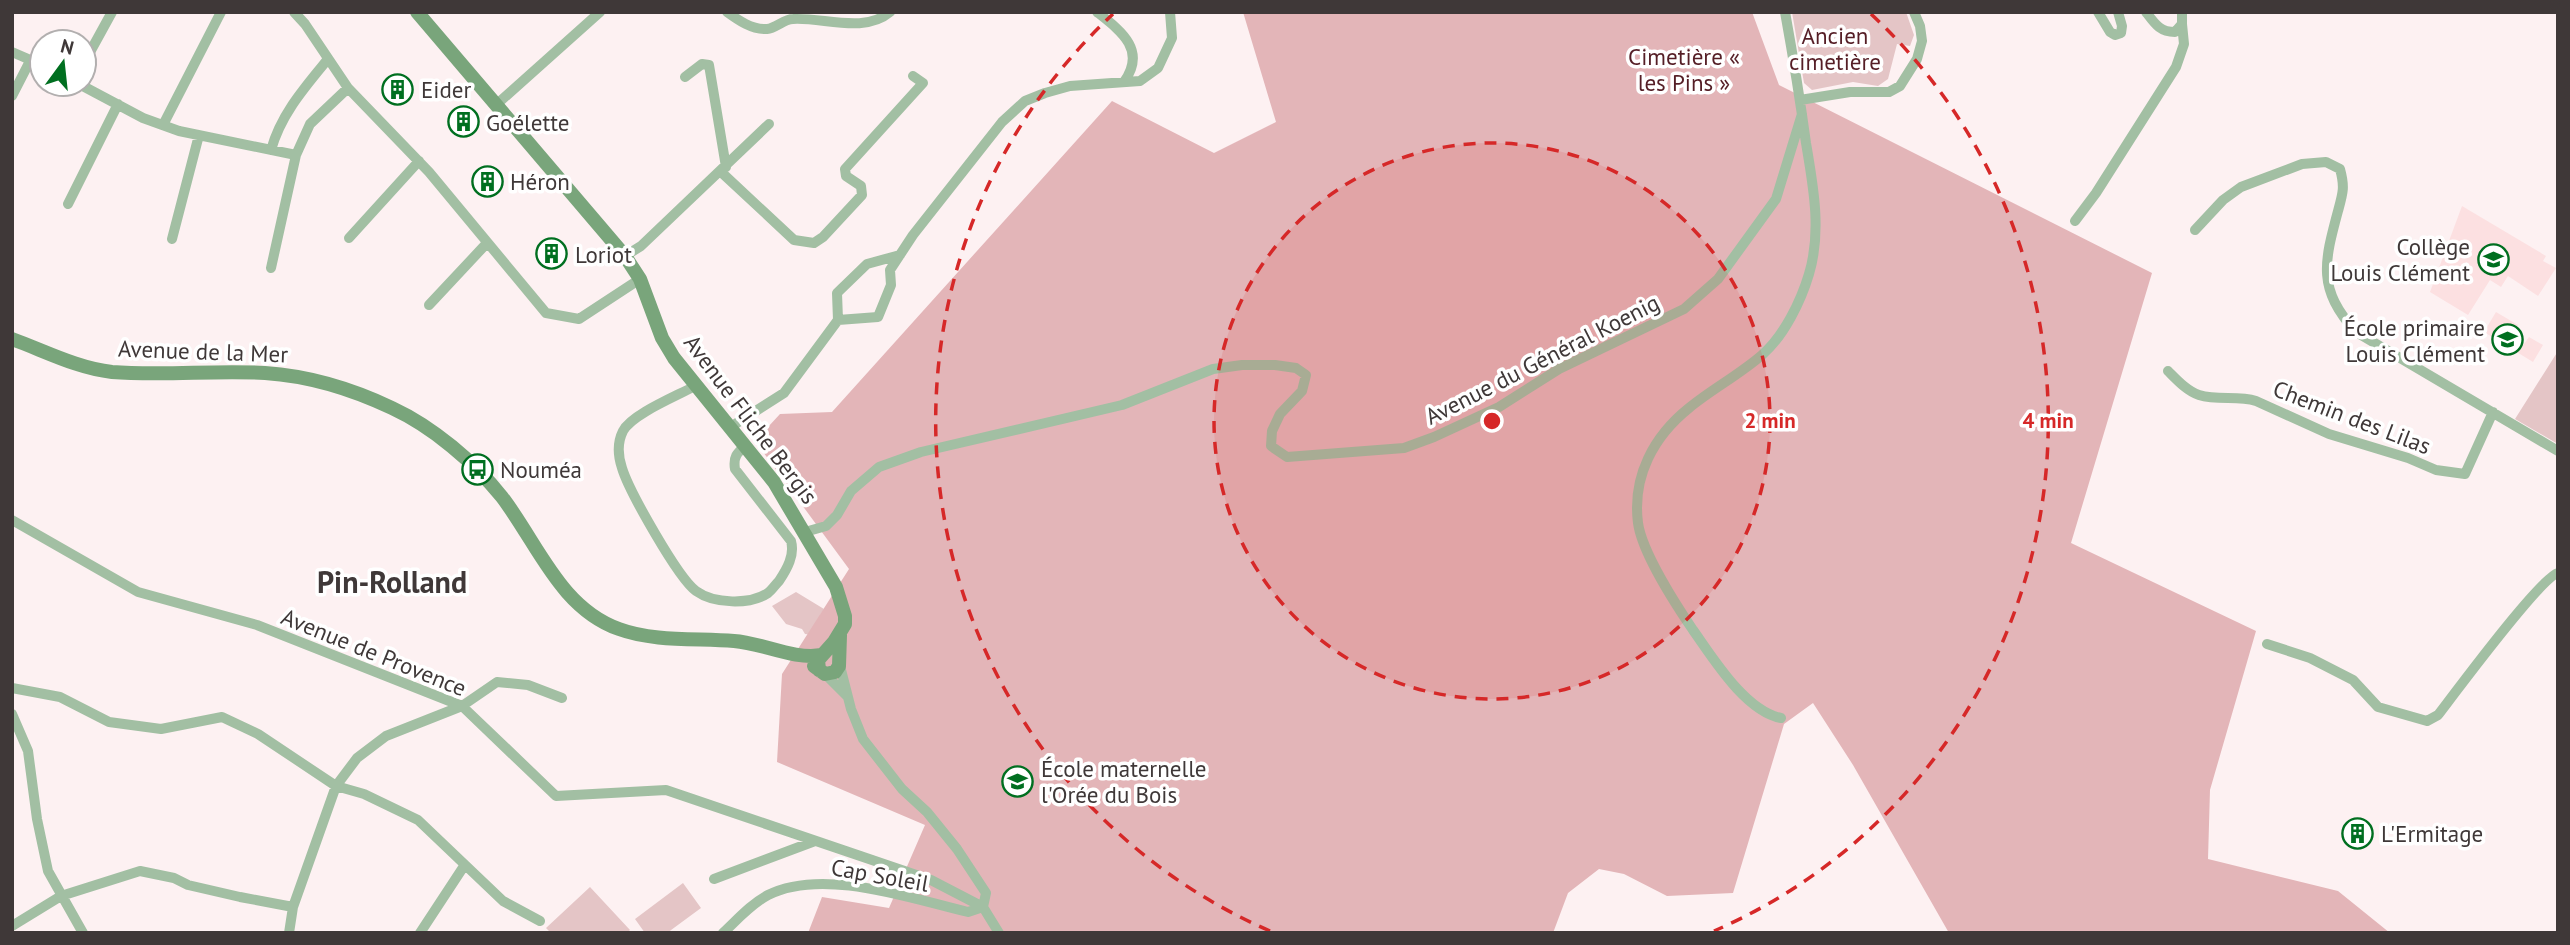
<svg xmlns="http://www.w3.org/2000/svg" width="2570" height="945" font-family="'PT Sans',sans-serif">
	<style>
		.built { fill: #fce0e1 }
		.green { fill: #e4c5c6 }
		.forest { fill: #e3b5b8 }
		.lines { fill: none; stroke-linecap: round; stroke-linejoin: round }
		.street { stroke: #a2bfa3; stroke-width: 10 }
		.secondary { stroke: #79a57b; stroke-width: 14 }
		.ring { fill: none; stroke: #d62828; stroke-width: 3.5; stroke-dasharray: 12 9 }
		.labels { text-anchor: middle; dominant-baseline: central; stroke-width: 7; stroke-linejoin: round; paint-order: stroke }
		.park-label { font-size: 23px; fill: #551e26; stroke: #fff }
		.poi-label { font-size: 23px; fill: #3f3838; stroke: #fff; text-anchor: start }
		.street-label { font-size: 23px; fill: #3f3838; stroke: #fff }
		.district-label { font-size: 30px; font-weight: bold; fill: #3f3838; stroke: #fff }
		.centre { fill: #d62828; stroke: #fff; stroke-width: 3.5 }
		.ring-label { font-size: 21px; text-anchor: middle; font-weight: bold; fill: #d62828; stroke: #fff; stroke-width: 7; stroke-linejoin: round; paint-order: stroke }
	</style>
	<rect width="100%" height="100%" fill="#fdf1f2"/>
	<path class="built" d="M2462,206L2546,256L2543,261L2556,268L2538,296L2508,276L2501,287L2490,280L2468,315L2430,292Z
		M2496,312L2518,325L2512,337L2524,344L2529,337L2543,345L2533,362L2484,332Z"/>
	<path class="green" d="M1792,12H1906L1914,35L1910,46L1897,44L1888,79L1878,86L1853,82L1812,90L1804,83Z
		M2558,351V444L2515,419Z
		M796,592L824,609L820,615V636L805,634L802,629L786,624L772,606Z
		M683,883L701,908L667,933H645L635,919Z
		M590,887L630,930L627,933H551L546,928Z"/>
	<path class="forest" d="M1243,12H1752L1779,85L2152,273L2071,543L2256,631L2210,790L2208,859L2338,891L2390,933H1949L1853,765L1813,703L1784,724L1733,893L1667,896L1624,874L1599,869L1568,893L1553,933H808L822,897L889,908L925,825L777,762L782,674L849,569L755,441L780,414L832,412L1112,101L1214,153L1276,122Z"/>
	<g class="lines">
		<path class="street" d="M294,12L305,24L348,88L429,172L546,313L579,319L640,279
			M727,12C738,20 752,30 767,29C776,28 784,19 793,19C823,17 864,34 890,12
			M1097,12C1121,31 1147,50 1124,82
			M2098,12L2110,32L2115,35L2121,33L2122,26L2118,12
			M2146,12C2155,24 2160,32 2175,32L2182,24V12
			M12,52L42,65
			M84,63L112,12
			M685,77L702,64L709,65L726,167
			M79,84L143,118L179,131L296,155
			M12,96L30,61
			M1800,100L1850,92H1889L1900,86L1917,59L1922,41L1920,26L1914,12
			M497,104L600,12
			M163,125L221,12
			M271,150C281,114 305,87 328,59
			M720,171L794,240L814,243L823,237L862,195L861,186L846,176L845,169L923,83L913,76
			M68,204L118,104
			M2075,221L2096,193L2176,67L2184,44L2182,24
			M2195,230L2223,200L2241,187L2302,164L2326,162L2340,169C2345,187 2343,193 2338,211C2324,263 2317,289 2356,332L2558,451
			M349,238L419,161
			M172,239L199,135
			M625,256L641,246L769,124
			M271,268L296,155L310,124L348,88
			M429,305L487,243
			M838,320L878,317L891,285L890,270L913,235L1002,122L1025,101L1045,93L1070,86L1140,81L1158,68L1172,38L1170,12
			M2168,371C2177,380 2187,391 2199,395C2218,401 2238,395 2256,401L2329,434L2408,458L2436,470L2465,474L2493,412
			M695,386C677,396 632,414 623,431C617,443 618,456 622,468C629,491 678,578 696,591C714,604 750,605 768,593C772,590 775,585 779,581C787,569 795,555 791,541L735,469C733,457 737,453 745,446
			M729,428L784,393L838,320L837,293L867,264L900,255
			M12,520L138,592L257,625L462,706L556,796L666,790L931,880L983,907L999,933
			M805,532L826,526L837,515L851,491L879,467L921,452L1122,405L1213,369L1242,365H1275L1296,368L1306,375L1302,391L1280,414L1272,431L1271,446L1287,457L1404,448L1434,437L1499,407L1559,369L1684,309L1718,279L1776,199L1802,114
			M2267,644L2310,658L2353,680L2378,707L2427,721L2438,715C2455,693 2540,578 2558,573
			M839,662L851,709L863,739L902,789L927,812L957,849L986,893L983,907
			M825,674L847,696
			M12,688L60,697L109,722L161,729L222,717L258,734L336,786L364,794L418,820L503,901L540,921
			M12,714L28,751L37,819L48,871L83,933
			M1781,718C1745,711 1713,658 1693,630C1676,605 1642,552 1638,523C1632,476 1654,436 1689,408C1712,389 1739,375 1762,355C1784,336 1801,301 1809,274C1822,231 1813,185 1806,143C1800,99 1793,56 1785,12
			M714,879L815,841
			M12,926L61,896L140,871L174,878L188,885L240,897L293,907
			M289,933L293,907L336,786L357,758L386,736L462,706L497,682L528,685L562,698
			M420,933L464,866
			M723,933C737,920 751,904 768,895C823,867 912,899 968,912L983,907"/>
		<path class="secondary" d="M417,12L625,256L640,279L662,338L674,358L774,482L836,587L845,616V624L834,642L818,660L819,670
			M12,339C45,351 77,368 112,372C163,376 215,370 265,373C310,376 352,389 392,408C433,427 474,462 502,497C538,544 560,608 619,629C654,642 697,638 734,641C763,643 793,660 822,655
			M814,666L825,674L835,672L839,666L840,635"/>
	</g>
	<circle cx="1492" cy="421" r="278" fill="#d62828" fill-opacity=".12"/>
	<g class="ring">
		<circle cx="1492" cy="421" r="278"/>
		<path d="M1270 931A556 556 0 0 1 1113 14M1871 14A556 556 0 0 1 1714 931"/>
	</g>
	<defs>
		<symbol id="building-ring" viewBox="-11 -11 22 22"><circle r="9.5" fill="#fff" stroke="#006f20" stroke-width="1.5"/><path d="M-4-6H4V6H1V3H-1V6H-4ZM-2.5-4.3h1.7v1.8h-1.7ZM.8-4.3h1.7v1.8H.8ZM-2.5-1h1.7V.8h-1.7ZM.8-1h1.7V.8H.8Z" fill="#006f20"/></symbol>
		<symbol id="school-ring" viewBox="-11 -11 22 22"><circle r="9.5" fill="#fff" stroke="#006f20" stroke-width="1.5"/><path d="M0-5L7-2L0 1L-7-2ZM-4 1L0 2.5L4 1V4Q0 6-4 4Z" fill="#006f20"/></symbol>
		<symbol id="bus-ring" viewBox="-11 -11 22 22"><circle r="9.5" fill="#fff" stroke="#006f20" stroke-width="1.5"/><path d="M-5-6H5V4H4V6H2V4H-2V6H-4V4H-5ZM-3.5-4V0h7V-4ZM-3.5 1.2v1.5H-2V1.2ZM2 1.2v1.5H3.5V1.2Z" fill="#006f20"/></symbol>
	</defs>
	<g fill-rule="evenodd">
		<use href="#building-ring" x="380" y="72" width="35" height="35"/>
		<use href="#building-ring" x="446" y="104" width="35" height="35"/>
		<use href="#building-ring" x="470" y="164" width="35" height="35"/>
		<use href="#building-ring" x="534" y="236" width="35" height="35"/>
		<use href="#school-ring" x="2476" y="242" width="35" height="35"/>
		<use href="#school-ring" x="2490" y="322" width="35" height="35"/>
		<use href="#bus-ring" x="460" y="452" width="35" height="35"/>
		<use href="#school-ring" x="1000" y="764" width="35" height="35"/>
		<use href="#building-ring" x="2340" y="816" width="35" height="35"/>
	</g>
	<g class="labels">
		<g class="park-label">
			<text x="1835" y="35">Ancien<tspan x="1835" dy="26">cimetière</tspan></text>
			<text x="1684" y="56">Cimetière «<tspan x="1684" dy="26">les Pins »</tspan></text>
		</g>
		<g class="poi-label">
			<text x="421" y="89">Eider</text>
			<text x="486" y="122">Goélette</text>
			<text x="510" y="181">Héron</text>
			<text x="2470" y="246" text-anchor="end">Collège<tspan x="2470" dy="26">Louis Clément</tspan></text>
			<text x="575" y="254">Loriot</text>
			<text x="2485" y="327" text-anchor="end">École primaire<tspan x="2485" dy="26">Louis Clément</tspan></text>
			<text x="500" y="469">Nouméa</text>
			<text x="1041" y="768">École maternelle<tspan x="1041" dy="26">l'Orée du Bois</tspan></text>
			<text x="2381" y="833">L'Ermitage</text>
		</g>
		<g class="street-label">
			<text transform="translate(203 351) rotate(2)">Avenue de la Mer</text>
			<text transform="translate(1542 359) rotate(-27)">Avenue du Général Koenig</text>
			<text transform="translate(2352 417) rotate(21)">Chemin des Lilas</text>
			<text transform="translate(751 419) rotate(53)">Avenue Fliche Bergis</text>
			<text transform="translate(374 652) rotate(22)">Avenue de Provence</text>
			<text transform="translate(880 875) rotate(10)">Cap Soleil</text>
		</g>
		<g class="district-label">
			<text x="392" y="581">Pin-Rolland</text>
		</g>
	</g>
	<circle cx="1492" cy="421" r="10" class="centre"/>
	<g class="ring-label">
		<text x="1770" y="428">2 min</text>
		<text x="2048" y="428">4 min</text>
	</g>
	<rect width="2570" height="945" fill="none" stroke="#3f3838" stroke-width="28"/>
	<g transform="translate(63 63) rotate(15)"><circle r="33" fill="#ffffff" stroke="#b2afaf" stroke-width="2"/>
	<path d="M0-5L12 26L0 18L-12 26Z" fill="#006f20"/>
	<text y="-10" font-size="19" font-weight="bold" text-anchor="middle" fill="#3f3838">N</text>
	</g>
</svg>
